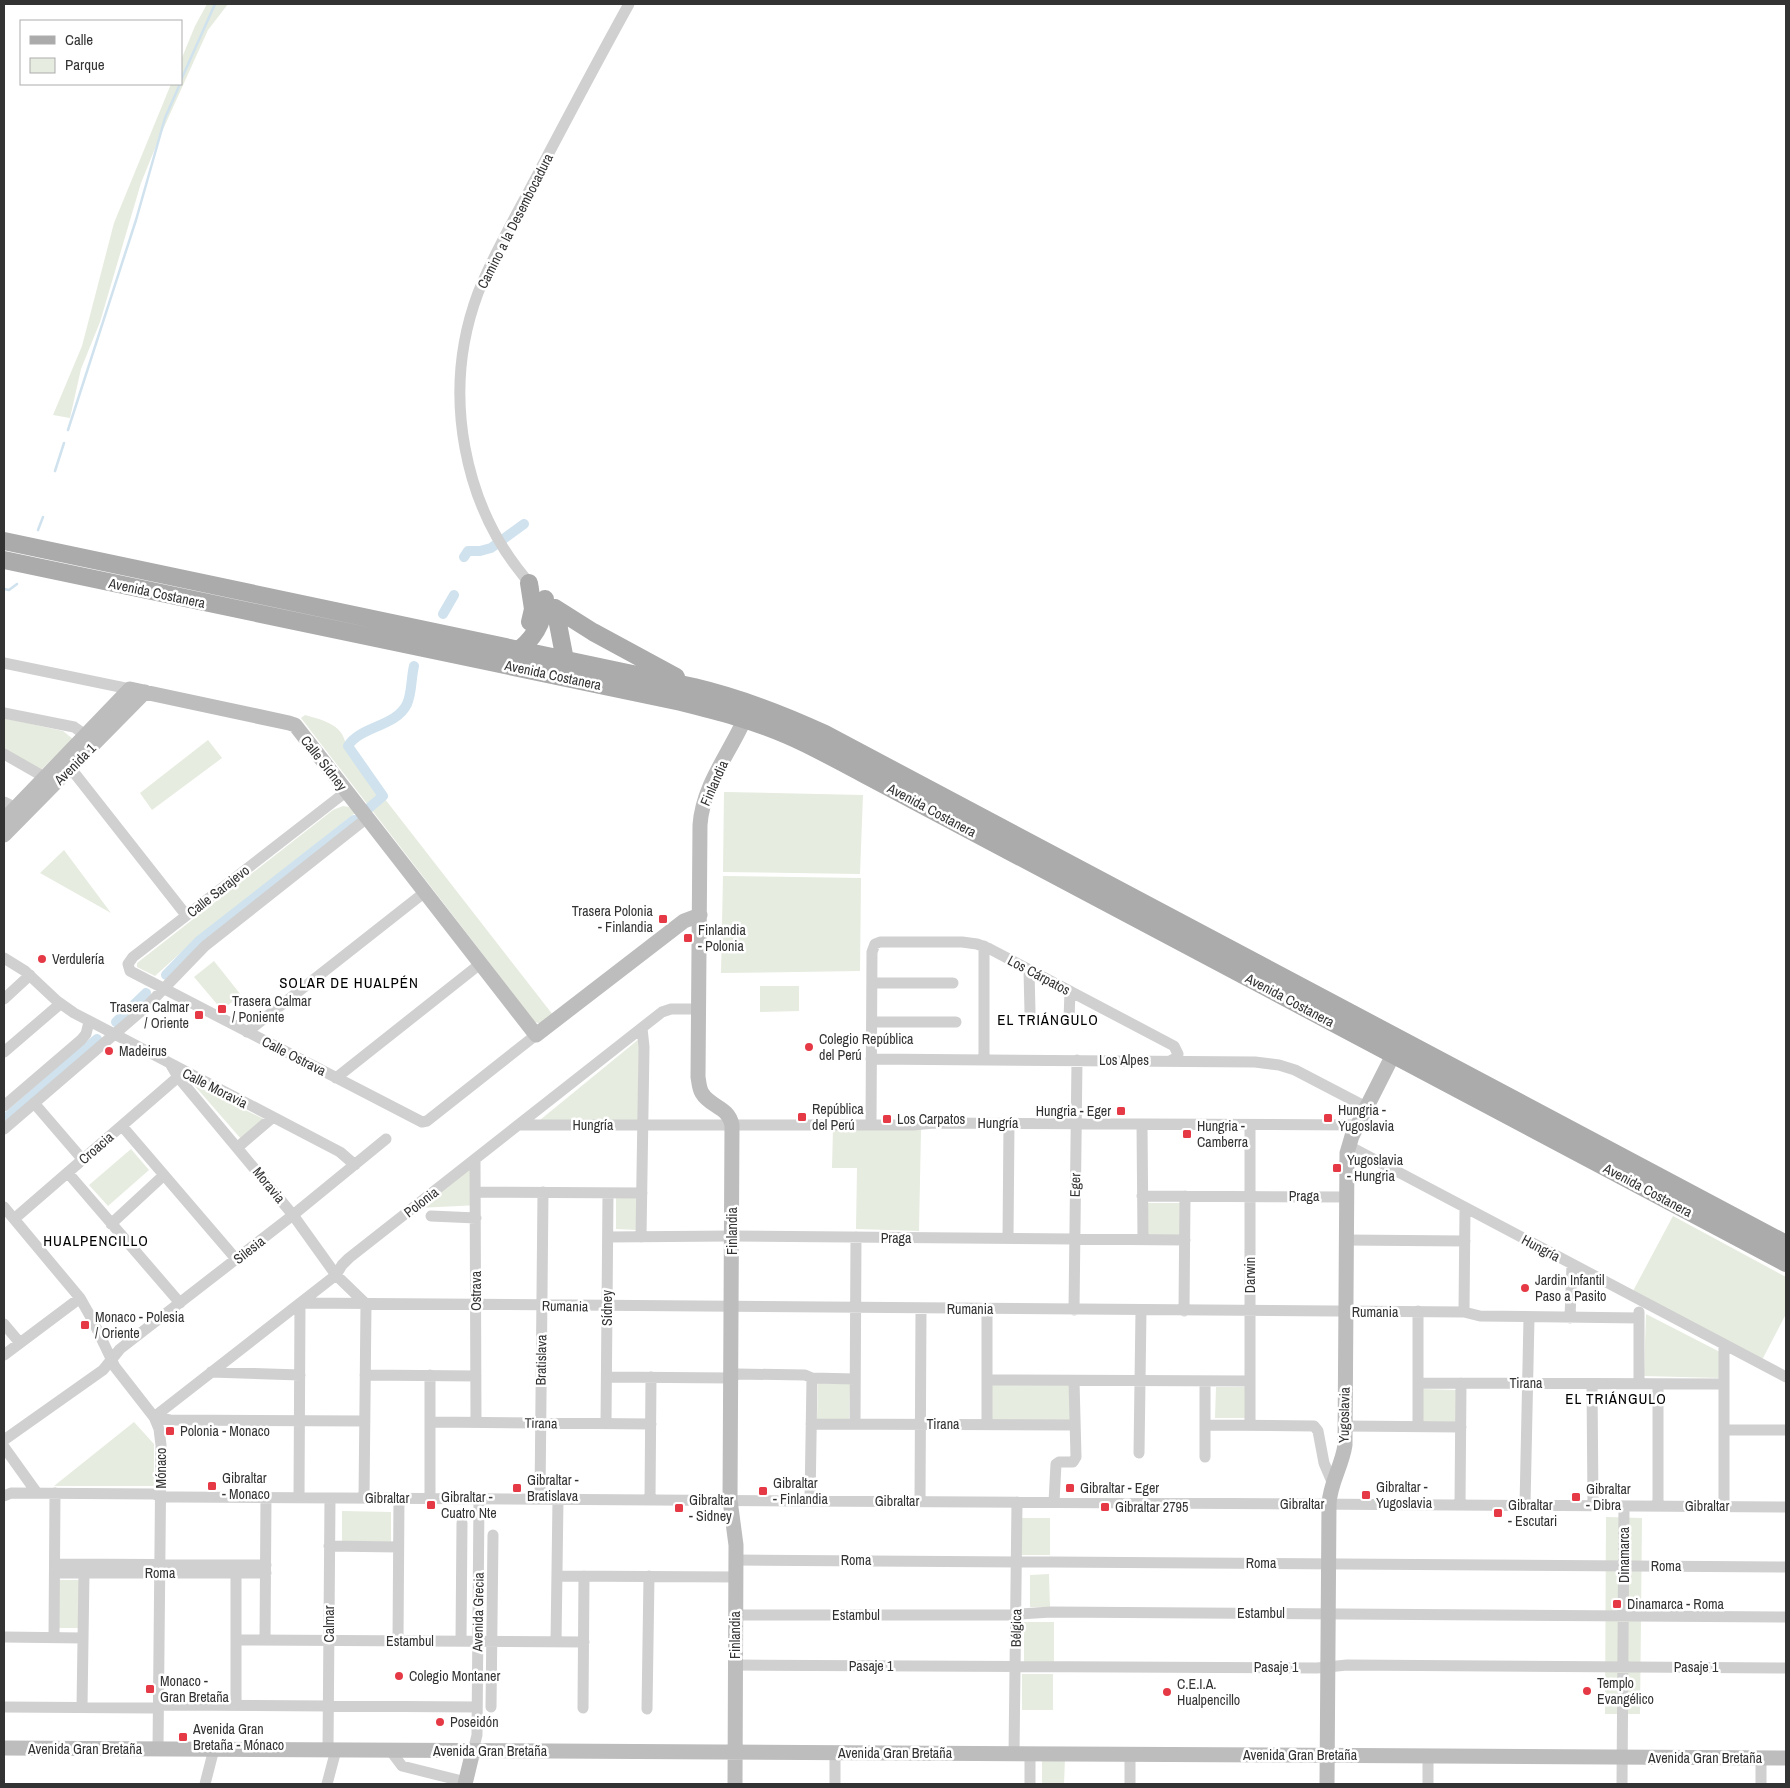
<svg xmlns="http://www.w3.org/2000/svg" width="1790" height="1788" font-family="'Archivo Narrow',sans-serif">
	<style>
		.green { fill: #e6ecdf }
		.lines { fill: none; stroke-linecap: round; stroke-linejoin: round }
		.stream { stroke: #cfe2ee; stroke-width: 2.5 }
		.canal { stroke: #cfe2ee; stroke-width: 10 }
		.street { stroke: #d0d0d0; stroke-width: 11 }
		.secondary { stroke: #bdbdbd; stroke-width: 15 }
		.primary { stroke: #ababab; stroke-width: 18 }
		.poi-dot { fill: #e63946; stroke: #fff; stroke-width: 2 }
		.labels { text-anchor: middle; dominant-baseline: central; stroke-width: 5; stroke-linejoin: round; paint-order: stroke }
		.street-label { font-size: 14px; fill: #333; stroke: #fff }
		.poi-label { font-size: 14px; fill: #333; stroke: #fff; text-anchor: start }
		.neighbourhood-label { font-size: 15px; letter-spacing: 1px; fill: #000; stroke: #fff }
	</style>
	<rect width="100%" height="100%" fill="#fff"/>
	<path class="green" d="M207,4H228L208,30L160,136L141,183L100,322L81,369L70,418L53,415L82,346L114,223L171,84H181V60L195,26Z
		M305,715C323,720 346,725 346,749L553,1015L541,1024L535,1022L301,718Z
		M4,718L63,731L73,739L40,771L4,751Z
		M208,740L222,758L152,810L140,793Z
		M724,792L863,795L860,874L723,872Z
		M343,806L349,807L355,813L198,937L155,976L137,967V963L333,810Z
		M64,850L111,913L40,873Z
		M723,876L861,878L860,971L721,973Z
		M214,961L241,995L222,1010L194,977Z
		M760,986H799V1011L760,1012Z
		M639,1039L638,1120H540Z
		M194,1085L266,1120L242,1140Z
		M833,1128L921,1129L919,1231L856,1229L857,1168H832Z
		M131,1149L149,1170L108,1206L89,1185Z
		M479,1161V1205L418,1208Z
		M637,1196V1230L616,1229V1197Z
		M1147,1203H1185L1184,1236H1147Z
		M1673,1216L1786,1277V1314L1762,1360L1633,1291Z
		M1646,1314L1720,1352V1378L1644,1376Z
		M818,1383L850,1384L849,1419H817Z
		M991,1384L1071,1385L1070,1423L990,1421Z
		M1216,1387H1247V1418H1215Z
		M1421,1389L1458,1390V1423H1421Z
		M134,1422L154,1444V1486H54Z
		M342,1511L391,1512V1542L342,1541Z
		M1606,1517L1642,1518L1640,1714H1605Z
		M1019,1518H1050V1555H1019Z
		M1049,1574L1050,1607H1030V1575Z
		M59,1580H80L79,1628H58Z
		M1024,1622H1054V1662H1024Z
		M1022,1674H1053V1710H1022Z
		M1042,1758H1065L1064,1784H1042Z"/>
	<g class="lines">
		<path class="stream" d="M181,80L215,4
			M68,430L136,220L165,118L180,84
			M55,471L64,443
			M38,530L43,517
			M4,589L9,590L17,584"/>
		<path class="canal" d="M464,557L468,551H480L491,548L524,524
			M443,614L454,595
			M369,808L383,796L348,746C360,726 396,727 407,704C412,693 411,678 414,666
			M166,975L199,941L354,820
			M116,1022L146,993
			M4,1120L97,1039"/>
		<path class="street" d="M533,587C462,509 441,392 478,293C495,250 520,209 541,168C570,113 599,58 629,4
			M4,663L130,689
			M4,713L74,727L87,736
			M4,754L46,778
			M65,761L186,915
			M347,791L133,957L128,964L130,971L422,1122L427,1121L536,1035
			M4,802L16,808
			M984,946V1059
			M4,958L25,971L57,1001L74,1013L340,1152L355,1165
			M1029,970L1030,1012
			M872,983H953
			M4,999L30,975
			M1069,1020L1070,991
			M872,1022H956
			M247,1032L425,892
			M4,1052L60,1004
			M871,1059L1255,1062L1279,1065L1295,1070L1366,1107
			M171,1065L178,1077L293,1215L336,1275L366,1304L364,1498
			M336,1078L480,964
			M34,1103L83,1160
			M4,1106L81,1040L86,1034L89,1022
			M1142,1124L1143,1239
			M518,1125H913L934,1123L1357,1125
			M871,1125L872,952L875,944L880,942H962L977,944L990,949L1174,1046L1178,1054L1176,1058L1172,1060
			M122,1126L236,1259
			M4,1129L146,1007L205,946L367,818
			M1349,1146L1786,1377
			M238,1147L273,1117
			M475,1159L476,1422
			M68,1173L180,1303
			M476,1192L642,1193
			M1142,1196L1346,1197
			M4,1207L80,1298L93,1321L115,1367L154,1417L159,1429L161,1445L158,1749
			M431,1216L476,1218
			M14,1219L178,1077
			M111,1224L164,1175
			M608,1237L732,1236L1185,1240
			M641,1237L644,1047L642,1028
			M1008,1238L1009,1123
			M1346,1240L1465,1241
			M987,1309V1424
			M1074,1310L1077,1060
			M1184,1311L1185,1196
			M1464,1312L1465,1208
			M1570,1318L1572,1264
			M4,1324L20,1343
			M4,1355L80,1298
			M211,1372L300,1375
			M365,1375L476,1376
			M607,1377L731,1378L738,1374L805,1375L812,1378L855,1379
			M987,1380L1250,1381
			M1205,1381V1457
			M1418,1383L1724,1384
			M1639,1383V1312
			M1592,1384L1593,1505
			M154,1417L336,1275L342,1265L349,1258L662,1012L671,1009H699
			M154,1417L170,1420L365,1421
			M431,1422L651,1424
			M606,1423L608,1193
			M811,1424L1075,1425
			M855,1424L856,1237
			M1205,1425L1314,1426L1318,1431L1324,1463L1333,1484
			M1250,1425V1125
			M1344,1426L1461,1427
			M1418,1426V1311
			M1724,1430H1786
			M4,1440L103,1370L120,1349L293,1215L386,1139
			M4,1447L37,1493
			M1139,1453L1141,1310
			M4,1496L11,1493L154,1494L161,1497H177L1786,1507
			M299,1497L300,1303L1464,1312L1480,1316L1639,1318
			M430,1498V1375
			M540,1499L543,1192
			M650,1499L651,1377
			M810,1501L812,1378
			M920,1501L921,1309
			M1054,1502L1056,1464L1059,1462H1073L1076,1457L1074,1381
			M1460,1505L1461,1383
			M1525,1505L1529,1318
			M1658,1506V1384
			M1724,1506V1345
			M329,1546L398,1547
			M736,1560L1786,1567
			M55,1564L266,1565
			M55,1573H266
			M557,1576L736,1577
			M736,1615H1005L1051,1612L1786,1617
			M4,1637L83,1638
			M54,1637L55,1493
			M236,1640L584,1642
			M265,1640L266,1497
			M398,1641L399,1498
			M461,1641L462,1523
			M556,1642L558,1499
			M735,1665L1317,1668L1347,1665L1786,1668
			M236,1705V1573
			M4,1707L152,1708L165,1705L477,1707
			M82,1707L84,1573
			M491,1707L493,1535
			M583,1708L584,1576
			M647,1709L649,1576
			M328,1750L330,1498
			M390,1750L402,1766L466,1782
			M473,1751L477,1735L479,1499
			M1014,1754L1017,1502
			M205,1784L214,1749
			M327,1784L336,1750
			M835,1784V1753
			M1030,1784V1754
			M1130,1784V1754
			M1428,1784V1756
			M1622,1784L1624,1506
			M1761,1784V1758"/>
		<path class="secondary" d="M4,820L130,689L289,723L295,725L536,1035L684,921L700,915
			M4,835L145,692
			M4,1748L1786,1758
			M465,1784L473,1751
			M735,1784L736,1545L730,1500L732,1125C729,1107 710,1107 702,1093C699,1088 699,1082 698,1077L700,825C703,782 734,748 749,709
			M1327,1784L1329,1504C1330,1483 1342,1466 1345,1445L1347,1153L1352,1136L1393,1055"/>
		<path class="primary" d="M4,541L694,687C740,698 782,714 825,734L1786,1244
			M4,560L681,702C717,711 753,720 787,735C813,746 837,760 862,773L1786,1263
			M529,583L533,609L530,622
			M555,608L593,632L676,677
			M555,608L564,655L570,668
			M513,654C533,641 544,623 545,599"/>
	</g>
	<g class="poi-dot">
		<rect x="658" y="914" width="10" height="10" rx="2.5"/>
		<rect x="683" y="933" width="10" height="10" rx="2.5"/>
		<circle cx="42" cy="959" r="5"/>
		<rect x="217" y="1004" width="10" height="10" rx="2.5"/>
		<rect x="194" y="1010" width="10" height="10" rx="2.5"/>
		<circle cx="809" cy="1047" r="5"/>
		<circle cx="109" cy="1051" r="5"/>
		<rect x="1116" y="1106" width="10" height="10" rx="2.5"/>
		<rect x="797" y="1112" width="10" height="10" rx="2.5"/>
		<rect x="1323" y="1113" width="10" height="10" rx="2.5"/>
		<rect x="882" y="1114" width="10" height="10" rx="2.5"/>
		<rect x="1182" y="1129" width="10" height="10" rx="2.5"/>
		<rect x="1332" y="1163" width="10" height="10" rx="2.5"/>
		<circle cx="1525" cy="1288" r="5"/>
		<rect x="80" y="1320" width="10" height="10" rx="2.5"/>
		<rect x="165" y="1426" width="10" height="10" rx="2.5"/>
		<rect x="207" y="1481" width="10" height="10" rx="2.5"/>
		<rect x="512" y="1483" width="10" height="10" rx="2.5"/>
		<rect x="1065" y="1483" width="10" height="10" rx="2.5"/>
		<rect x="758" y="1486" width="10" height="10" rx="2.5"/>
		<rect x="1361" y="1490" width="10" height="10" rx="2.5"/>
		<rect x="1571" y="1492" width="10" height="10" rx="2.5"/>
		<rect x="426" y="1500" width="10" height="10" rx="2.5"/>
		<rect x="1100" y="1502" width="10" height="10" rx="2.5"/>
		<rect x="674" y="1503" width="10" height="10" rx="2.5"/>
		<rect x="1493" y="1508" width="10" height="10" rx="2.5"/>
		<rect x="1612" y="1599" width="10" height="10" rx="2.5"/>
		<circle cx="399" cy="1676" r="5"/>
		<rect x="145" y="1684" width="10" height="10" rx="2.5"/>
		<circle cx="1587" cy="1691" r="5"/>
		<circle cx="1167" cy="1692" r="5"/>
		<circle cx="440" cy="1722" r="5"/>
		<rect x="178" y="1732" width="10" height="10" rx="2.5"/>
	</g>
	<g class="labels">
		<g class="street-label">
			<text transform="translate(515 221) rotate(-63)">Camino a la Desembocadura</text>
			<text transform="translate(157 593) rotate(12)">Avenida Costanera</text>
			<text transform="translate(553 675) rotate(12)">Avenida Costanera</text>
			<text transform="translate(324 763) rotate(52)">Calle Sídney</text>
			<text transform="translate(75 764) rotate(-45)">Avenida 1</text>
			<text transform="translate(714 783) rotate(-66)">Finlandia</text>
			<text transform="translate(932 810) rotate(28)">Avenida Costanera</text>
			<text transform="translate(218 891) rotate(-38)">Calle Sarajevo</text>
			<text transform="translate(1039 975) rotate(28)">Los Cárpatos</text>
			<text transform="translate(1290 1000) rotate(28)">Avenida Costanera</text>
			<text transform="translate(294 1056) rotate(27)">Calle Ostrava</text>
			<text x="1124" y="1060">Los Alpes</text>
			<text transform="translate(215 1088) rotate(27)">Calle Moravia</text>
			<text x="998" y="1123">Hungría</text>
			<text x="593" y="1125">Hungría</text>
			<text transform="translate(96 1148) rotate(-41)">Croacia</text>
			<text transform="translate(269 1185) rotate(51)">Moravia</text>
			<text transform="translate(1075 1185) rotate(-89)">Eger</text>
			<text transform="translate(1648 1190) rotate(28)">Avenida Costanera</text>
			<text x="1304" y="1196">Praga</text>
			<text transform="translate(421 1202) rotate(-38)">Polonia</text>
			<text transform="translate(732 1231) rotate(-90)">Finlandia</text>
			<text x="896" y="1238">Praga</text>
			<text transform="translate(1541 1248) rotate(28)">Hungría</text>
			<text transform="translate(249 1250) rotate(-38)">Silesia</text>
			<text transform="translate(1250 1275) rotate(-90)">Darwin</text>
			<text transform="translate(476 1291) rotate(-90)">Ostrava</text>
			<text transform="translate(565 1306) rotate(1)">Rumania</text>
			<text transform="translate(607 1308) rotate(-90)">Sídney</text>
			<text x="970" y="1309">Rumania</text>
			<text x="1375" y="1312">Rumania</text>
			<text transform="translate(541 1360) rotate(-89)">Bratislava</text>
			<text x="1526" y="1383">Tirana</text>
			<text transform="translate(1344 1415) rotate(-89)">Yugoslavia</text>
			<text transform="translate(541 1423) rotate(1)">Tirana</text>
			<text x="943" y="1424">Tirana</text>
			<text transform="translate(161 1468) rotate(-90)">Mónaco</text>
			<text x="387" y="1498">Gibraltar</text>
			<text x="897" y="1501">Gibraltar</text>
			<text x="1302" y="1504">Gibraltar</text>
			<text x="1707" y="1506">Gibraltar</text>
			<text transform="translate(1624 1555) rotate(-90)">Dinamarca</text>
			<text x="856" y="1560">Roma</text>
			<text x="1261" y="1563">Roma</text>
			<text x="1666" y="1566">Roma</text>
			<text x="160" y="1573">Roma</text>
			<text transform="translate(478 1612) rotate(-89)">Avenida Grecia</text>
			<text x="1261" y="1613">Estambul</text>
			<text x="856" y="1615">Estambul</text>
			<text transform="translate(329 1624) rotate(-90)">Calmar</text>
			<text transform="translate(1016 1628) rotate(-89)">Bélgica</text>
			<text transform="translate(735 1635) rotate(-90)">Finlandia</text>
			<text x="410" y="1641">Estambul</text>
			<text x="871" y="1666">Pasaje 1</text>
			<text x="1276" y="1667">Pasaje 1</text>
			<text x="1696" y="1667">Pasaje 1</text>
			<text x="85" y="1749">Avenida Gran Bretaña</text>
			<text x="490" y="1751">Avenida Gran Bretaña</text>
			<text x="895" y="1753">Avenida Gran Bretaña</text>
			<text x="1300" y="1755">Avenida Gran Bretaña</text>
			<text x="1705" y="1758">Avenida Gran Bretaña</text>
		</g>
		<g class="poi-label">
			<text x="653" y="911" text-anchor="end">Trasera Polonia<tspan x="653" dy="16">- Finlandia</tspan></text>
			<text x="698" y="930">Finlandia<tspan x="698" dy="16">- Polonia</tspan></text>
			<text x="52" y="959">Verdulería</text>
			<text x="232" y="1001">Trasera Calmar<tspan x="232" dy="16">/ Poniente</tspan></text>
			<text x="189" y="1007" text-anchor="end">Trasera Calmar<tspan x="189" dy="16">/ Oriente</tspan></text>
			<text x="819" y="1039">Colegio República<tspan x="819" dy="16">del Perú</tspan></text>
			<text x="119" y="1051">Madeirus</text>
			<text x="812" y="1109">República<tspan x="812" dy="16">del Perú</tspan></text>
			<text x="1338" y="1110">Hungria -<tspan x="1338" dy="16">Yugoslavia</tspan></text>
			<text x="1111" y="1111" text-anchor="end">Hungria - Eger</text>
			<text x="897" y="1119">Los Carpatos</text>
			<text x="1197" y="1126">Hungria -<tspan x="1197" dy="16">Camberra</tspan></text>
			<text x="1347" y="1160">Yugoslavia<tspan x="1347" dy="16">- Hungria</tspan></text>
			<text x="1535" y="1280">Jardin Infantil<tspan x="1535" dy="16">Paso a Pasito</tspan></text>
			<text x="95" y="1317">Monaco - Polesia<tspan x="95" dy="16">/ Oriente</tspan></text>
			<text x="180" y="1431">Polonia - Monaco</text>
			<text x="222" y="1478">Gibraltar<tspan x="222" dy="16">- Monaco</tspan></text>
			<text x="527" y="1480">Gibraltar -<tspan x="527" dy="16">Bratislava</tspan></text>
			<text x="773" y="1483">Gibraltar<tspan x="773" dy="16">- Finlandia</tspan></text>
			<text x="1376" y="1487">Gibraltar -<tspan x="1376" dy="16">Yugoslavia</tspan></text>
			<text x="1080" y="1488">Gibraltar - Eger</text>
			<text x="1586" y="1489">Gibraltar<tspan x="1586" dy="16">- Dibra</tspan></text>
			<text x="441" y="1497">Gibraltar -<tspan x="441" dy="16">Cuatro Nte</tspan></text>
			<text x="689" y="1500">Gibraltar<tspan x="689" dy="16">- Sidney</tspan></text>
			<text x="1508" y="1505">Gibraltar<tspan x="1508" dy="16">- Escutari</tspan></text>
			<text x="1115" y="1507">Gibraltar 2795</text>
			<text x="1627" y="1604">Dinamarca - Roma</text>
			<text x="409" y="1676">Colegio Montaner</text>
			<text x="160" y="1681">Monaco -<tspan x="160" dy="16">Gran Bretaña</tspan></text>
			<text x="1597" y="1683">Templo<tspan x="1597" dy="16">Evangélico</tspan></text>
			<text x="1177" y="1684">C.E.I.A.<tspan x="1177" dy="16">Hualpencillo</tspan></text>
			<text x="450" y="1722">Poseidón</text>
			<text x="193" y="1729">Avenida Gran<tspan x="193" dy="16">Bretaña - Mónaco</tspan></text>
		</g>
		<g class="neighbourhood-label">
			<text x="349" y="982">SOLAR DE HUALPÉN</text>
			<text x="1048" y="1019">EL TRIÁNGULO</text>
			<text x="96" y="1240">HUALPENCILLO</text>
			<text x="1616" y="1398">EL TRIÁNGULO</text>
		</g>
	</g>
	<rect width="1790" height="1788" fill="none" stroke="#333333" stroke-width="10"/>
	<rect x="20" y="20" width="162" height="65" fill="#ffffff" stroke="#adadad"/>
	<rect x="30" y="36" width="25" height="8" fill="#ababab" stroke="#adadad"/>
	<text x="65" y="45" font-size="15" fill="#333333">Calle</text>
	<rect x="30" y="58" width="25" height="15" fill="#e6ecdf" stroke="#adadad"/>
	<text x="65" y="70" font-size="15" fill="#333333">Parque</text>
</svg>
